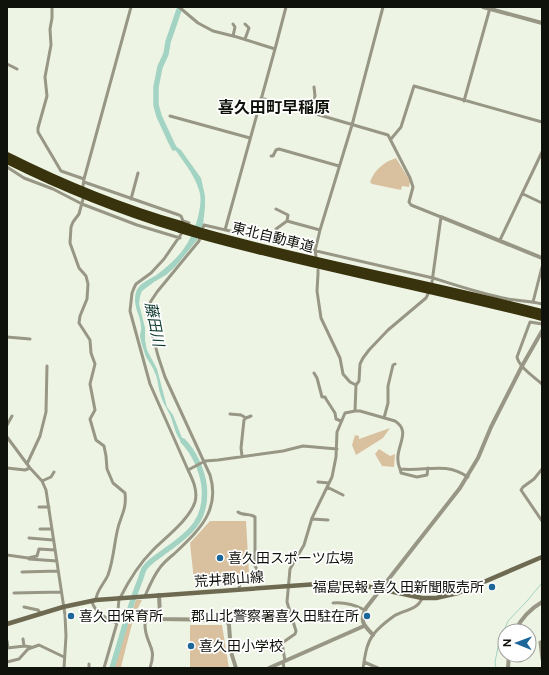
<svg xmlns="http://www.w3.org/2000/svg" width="549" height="675" font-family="'Public Sans','Noto Sans JP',sans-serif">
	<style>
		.green { fill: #d9c1a0 }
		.water { fill: #a3d3c3 }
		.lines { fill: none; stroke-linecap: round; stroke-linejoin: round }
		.stream { stroke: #a3d3c3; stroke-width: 1 }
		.river { stroke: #a3d3c3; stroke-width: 5.5 }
		.minor { stroke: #989685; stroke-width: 3 }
		.tertiary { stroke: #989685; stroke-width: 4 }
		.secondary { stroke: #6e6a52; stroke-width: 4.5 }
		.motorway { stroke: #38320d; stroke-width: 6 }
		.motorway-bridge { stroke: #38320d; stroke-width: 6 }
		.poi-dot { fill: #1d6699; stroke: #fff; stroke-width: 1.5 }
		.labels { text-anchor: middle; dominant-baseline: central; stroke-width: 3.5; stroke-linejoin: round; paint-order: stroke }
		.street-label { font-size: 14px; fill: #0f110b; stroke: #fff }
		.poi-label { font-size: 14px; fill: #0f110b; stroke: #fff; text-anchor: start }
		.water-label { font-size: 15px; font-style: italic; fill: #0c372c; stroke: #fff }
		.quarter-label { font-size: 16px; font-weight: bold; fill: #0f110b; stroke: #fff }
	</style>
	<rect width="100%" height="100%" fill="#eef4e4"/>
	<path class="green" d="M396,158L410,181L409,187L402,186L401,190L372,184L370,182C375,169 384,162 396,158Z
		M390,428L383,438L356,455L352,445L355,435L359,436V439Z
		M379,449L390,456L395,454L394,467L382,466L375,454Z
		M210,521H246L249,573L194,581L190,543Z
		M136,600H142L134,616L122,663L121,668H114L129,620Z
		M190,625H222L229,668H190Z"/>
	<path class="water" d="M171,143L181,150L201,178L205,196V207L203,225L197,240L175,267L166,275L154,282L142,291L140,296L139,304L145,328V340L147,350L157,369L167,407L173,415L182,438L187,443L188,446C175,440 175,426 170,415C167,408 162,402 160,393C158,387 158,379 155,373C153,367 149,362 146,357C144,351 141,343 140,336C140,333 142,330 141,327C141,315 132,307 136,292C139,282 152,279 159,273C180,257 191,243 198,217C200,207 202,199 199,190C194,173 180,158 171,143Z"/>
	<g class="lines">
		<path class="stream" d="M496,668L495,662L499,642L508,621L527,601L542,583"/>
		<path class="river" d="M174,148L171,142L159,116L156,105V87L160,67L166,54L168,42L180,7
			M112,668C121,640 128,611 139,583C141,579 142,573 144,569C149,561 158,557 165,551C191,533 208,519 204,485C202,470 194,452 183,441"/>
		<path class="minor" d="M52,7V18L50,29L51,45L45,77L47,96L38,128V132L61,171L84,179
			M179,7L198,23L213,31L237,37L275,49L225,230
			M233,24L235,27L233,36
			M245,24L249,28L245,39
			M275,49L286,7
			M7,64L17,69
			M261,98L388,135L410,178L413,187L409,202L411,205L441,217L432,282
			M464,101L490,8
			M311,113L315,96L314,87
			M170,116L250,138
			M391,139L401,127L414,86L542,122
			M271,156H273L276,150L279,149L339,166
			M7,167L24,178L53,189L82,204L137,225L180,238
			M84,182L179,215L181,216L183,221L189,223L187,226
			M83,186L84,179L131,7
			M523,194L542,203
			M83,199L79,214L73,222L71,227L70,243L79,268L86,276L88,284L87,299L80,316L79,323L90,340L91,353L95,364L90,384L95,410L90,419L96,440L104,446L106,456L107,469L113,483L125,493C127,511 120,516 117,532C114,546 113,562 108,575C104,584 96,591 96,600
			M131,199L138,173
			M276,209L288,215L287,221L320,230
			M276,229L287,221
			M184,230L164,259L151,273L136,284L134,288L132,293L130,311L150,384L188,470
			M500,240L542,152
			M316,256L315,251L320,230L352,125L383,7
			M318,270V274L317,291L321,318L340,358L343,374L350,382L356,385
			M533,302L542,267
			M542,324L530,322L517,357C519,367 534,377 542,384
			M7,337L30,339
			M314,373L317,378L322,397H325L326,399L335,413L336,419L341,421
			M355,411L356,385L359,381L360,364L363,358L369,350L388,330L426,298L428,294
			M230,414L241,415L246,418
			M384,418L388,403V386L393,365L395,364
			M7,425L12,416
			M7,437L30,468L42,481L46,490L65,615L66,636L64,668
			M242,456L241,448L244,420L246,418L251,416
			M27,464L40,436L46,412L47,366
			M7,468L25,470L30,468
			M400,469L401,473L417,477L427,475L428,468
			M542,469L534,479L523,487L521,490L542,521
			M42,481L51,477L54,472
			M318,482L329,483
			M327,487L343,495
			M39,507H49
			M238,512C243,516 250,513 255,517V566L261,576L260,579L257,582L240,583L239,589
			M312,519L328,520
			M40,529H52
			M29,538L53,540
			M7,555L28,558L37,556L39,549L55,550
			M29,559L57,561
			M22,572L58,571
			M14,593L61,592
			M145,596C149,587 153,577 159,569C163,563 169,558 174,554C198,531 221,511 210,475L165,377L158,356L147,313L151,301L157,292L199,241L204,225L433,278C458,286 482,294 508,299C520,301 531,301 542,304
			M120,598C129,580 139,564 153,550C166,537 189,520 195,502C198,491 193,480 188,470L205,461L218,460L283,451L303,446L337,449
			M92,601C94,612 107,619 117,623
			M333,603C345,602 355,605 365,610
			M24,607L38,610L41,614
			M23,639L24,646
			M7,641L8,648
			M542,642H540L542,659
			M7,648L25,646L31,647
			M285,661L282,643L295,634L296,631L287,602L290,569L304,545L312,518L332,477L336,457L337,432L345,413L355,411H360L395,421C414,433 391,449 400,469C426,472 444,461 468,477
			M7,662L19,659L28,649L39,645L64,657
			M283,662L284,668
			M364,662L378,668
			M89,668V664
			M104,668L117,623L119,598
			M150,668C158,645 144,644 145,623L148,620L161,619
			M363,668C365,657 366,644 373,635C378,628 387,621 394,616C404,610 418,610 422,598"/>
		<path class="tertiary" d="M483,7L542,23
			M441,217L542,258
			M159,595L160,615L161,619L223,620L227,621L229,625L231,652L236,668
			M515,631C521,619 530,609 542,602
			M373,635C364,625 359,622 366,608L460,488L478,458L491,427L522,366L542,331
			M269,668L364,626
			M508,668L509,655"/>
		<path class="secondary" d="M7,624L63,607L96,600L332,583L356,584L422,598H436L458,593L542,557"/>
		<path class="motorway" d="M7,155C63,183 121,207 181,224
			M7,161C63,189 121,212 180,230
			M205,232C316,263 430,283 542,312
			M204,237C316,268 430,289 542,318"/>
		<path class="motorway-bridge" d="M181,224L205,232
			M180,230L204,237"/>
	</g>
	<g class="poi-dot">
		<circle cx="220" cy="558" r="4"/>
		<circle cx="492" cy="587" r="4"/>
		<circle cx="71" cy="616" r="4"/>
		<circle cx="367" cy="616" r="4"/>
		<circle cx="191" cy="646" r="4"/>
	</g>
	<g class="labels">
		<g class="street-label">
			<text transform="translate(273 237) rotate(14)">東北自動車道</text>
			<text transform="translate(229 579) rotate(-4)">荒井郡山線</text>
		</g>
		<g class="poi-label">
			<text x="228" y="558">喜久田スポーツ広場</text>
			<text x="484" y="587" text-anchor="end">福島民報 喜久田新聞販売所</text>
			<text x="79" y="616">喜久田保育所</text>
			<text x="359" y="616" text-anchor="end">郡山北警察署喜久田駐在所</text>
			<text x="199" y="646">喜久田小学校</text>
		</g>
		<g class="water-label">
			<text transform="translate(155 324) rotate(79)">藤田川</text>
		</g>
		<g class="quarter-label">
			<text x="274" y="107">喜久田町早稲原</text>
		</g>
	</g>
	<rect width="549" height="675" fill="none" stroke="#0f110b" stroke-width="16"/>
	<g transform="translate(517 643) rotate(271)"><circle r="19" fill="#ffffff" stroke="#9fa09d"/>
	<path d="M0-3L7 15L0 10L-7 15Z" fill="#1d6699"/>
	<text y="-6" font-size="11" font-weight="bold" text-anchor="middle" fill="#0f110b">N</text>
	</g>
</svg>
